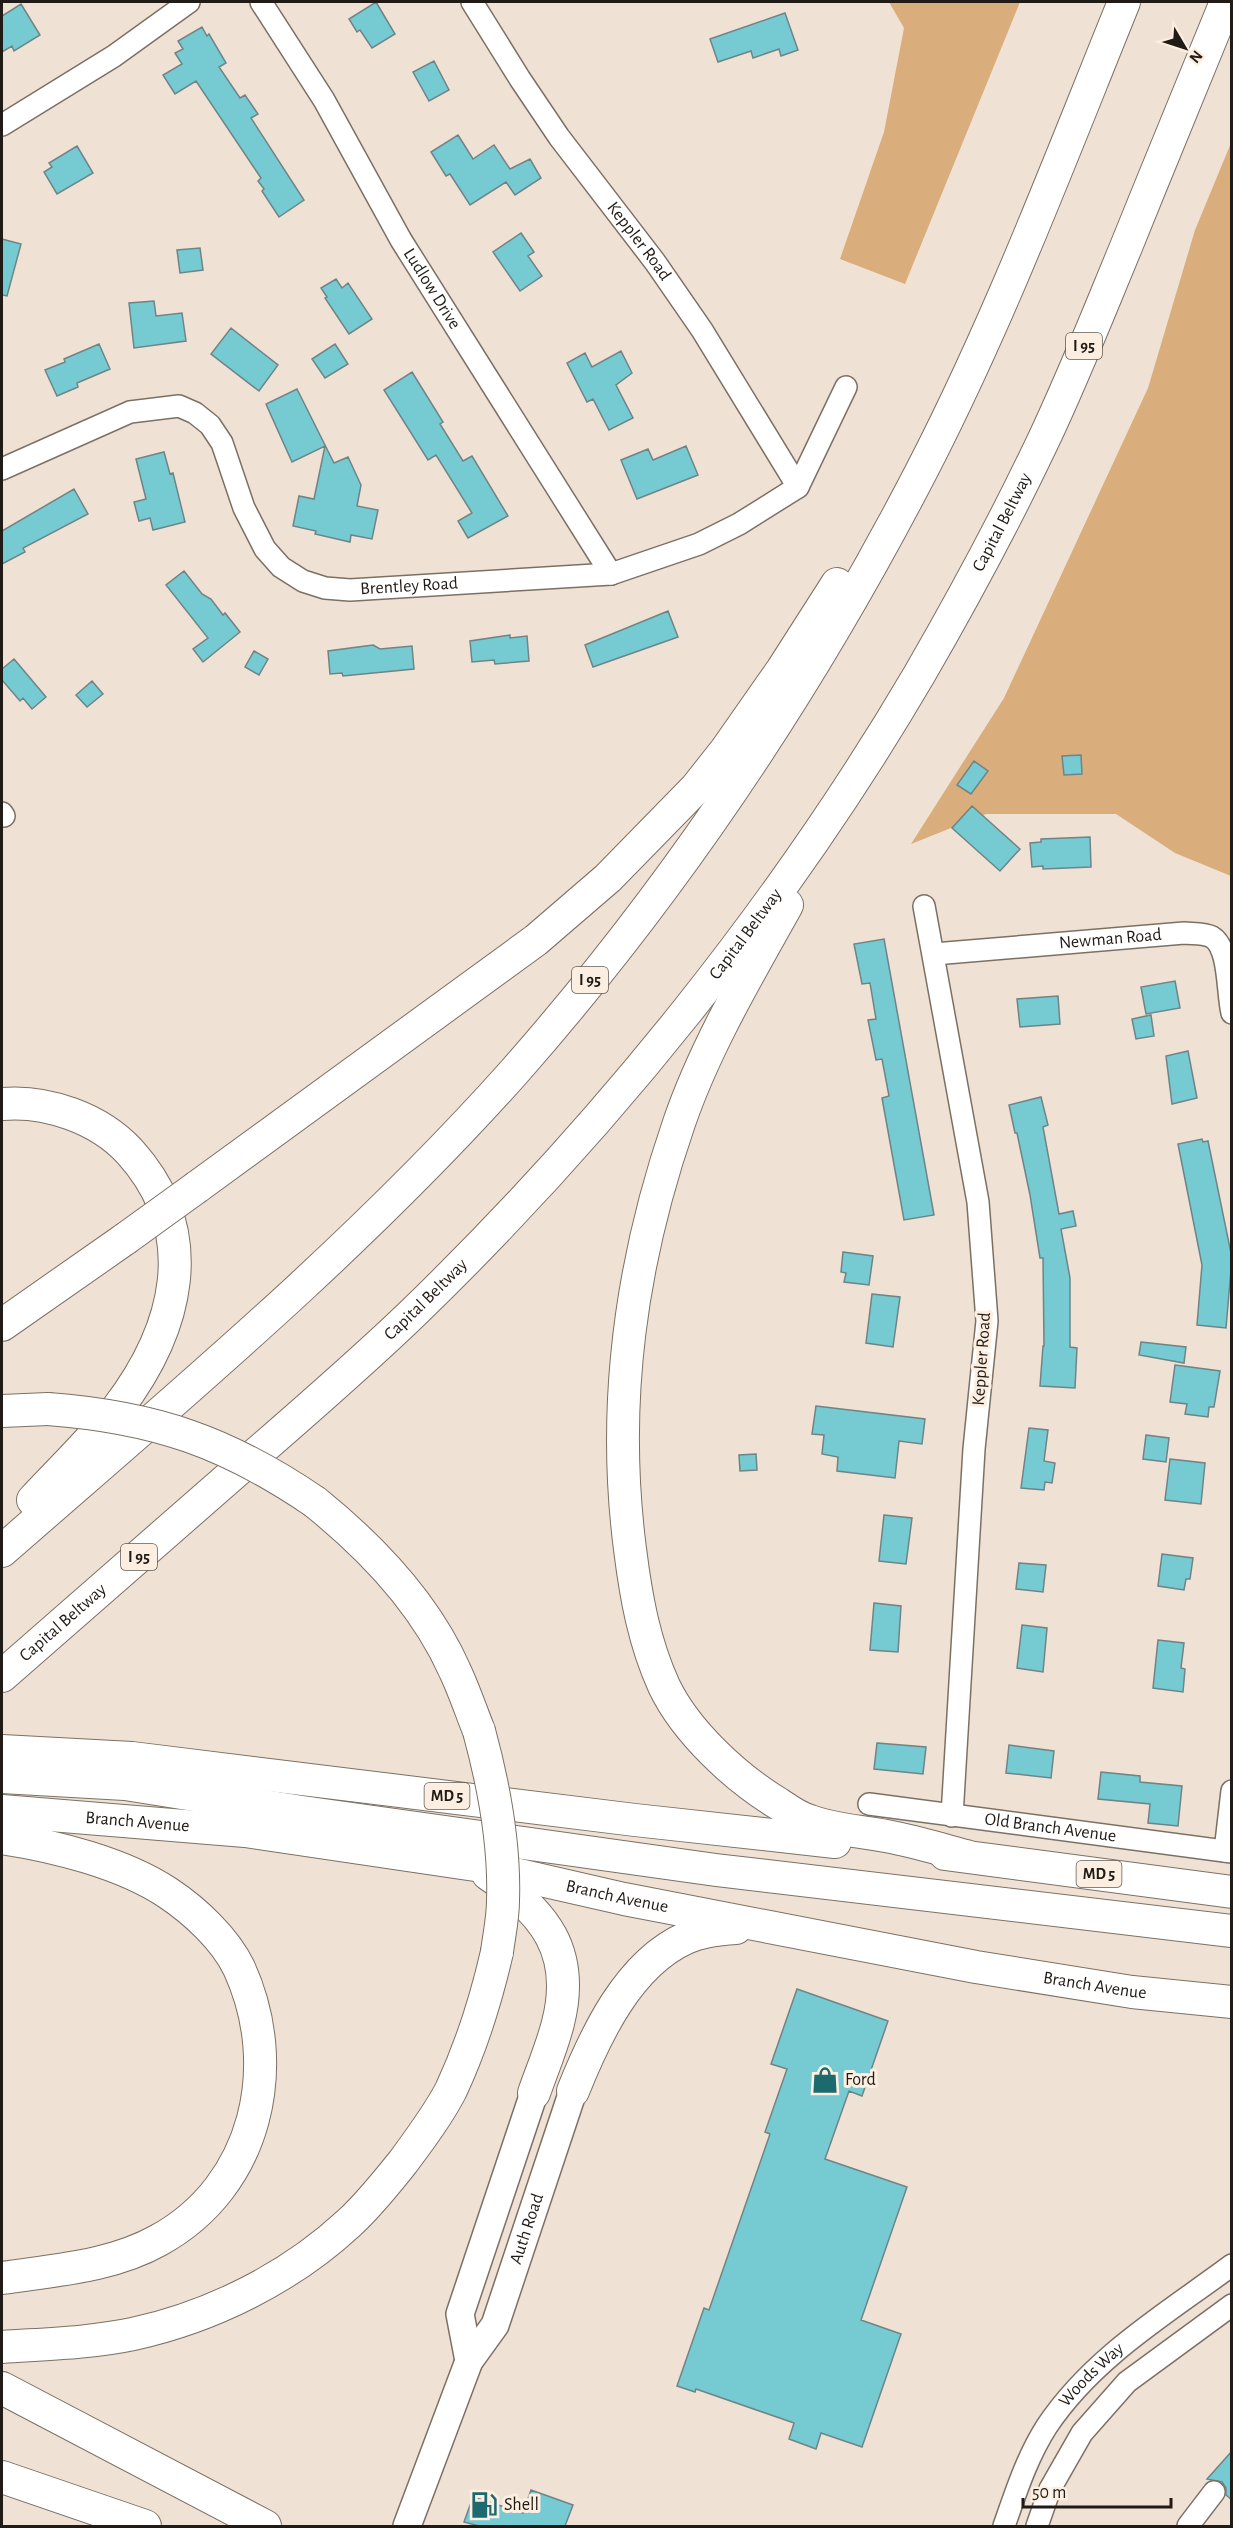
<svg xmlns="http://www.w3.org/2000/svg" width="1233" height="2528" font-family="'Alegreya Sans',sans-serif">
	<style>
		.forest { fill: #d9ad7c }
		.building { fill: #76cad2; stroke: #6f8486; stroke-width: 1.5 }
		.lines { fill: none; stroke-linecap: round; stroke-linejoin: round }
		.minor-casing { stroke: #7c7064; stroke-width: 24 }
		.major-casing { stroke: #7c7064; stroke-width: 30 }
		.highway-casing { stroke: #7c7064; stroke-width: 34 }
		.minor { stroke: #fff; stroke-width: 21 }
		.major { stroke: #fff; stroke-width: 27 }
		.highway { stroke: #fff; stroke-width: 32 }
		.highway-bridge-casing { stroke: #7c7064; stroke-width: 34; stroke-linecap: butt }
		.highway-bridge { stroke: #fff; stroke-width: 32 }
		.labels { text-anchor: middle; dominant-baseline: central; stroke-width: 6; stroke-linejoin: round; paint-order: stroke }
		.shield { fill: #fcefe1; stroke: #625b53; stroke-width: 1.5 }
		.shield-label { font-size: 16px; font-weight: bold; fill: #201b16 }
		.street-label { font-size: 18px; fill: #201b16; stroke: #fcefe1 }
		.poi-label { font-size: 18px; fill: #201b16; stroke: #fcefe1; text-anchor: start }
	</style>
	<rect width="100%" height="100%" fill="#efe2d4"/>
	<path class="forest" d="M889,2H1020L905,284L840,259L884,132L904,28Z
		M1231,143V876L1175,853L1116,814H986L911,844L1004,698L1148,388L1195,230Z"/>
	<path class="building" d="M376,2L395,34L372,48L360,30L357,32L349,19Z
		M21,4L40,35L14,51L12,46L2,52V16Z
		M785,13L798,50L781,56L779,49L753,58L751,51L718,62L710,39Z
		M202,27L207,36L209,34L226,63L219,67L240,98L245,95L258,114L251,118L304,200L279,217L262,191L264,189L258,181L261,178L196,81L175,94L163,75L182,64L175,53L183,49L178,41Z
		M434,61L449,90L429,101L413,72Z
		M458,135L473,159L494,145L510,169L530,159L541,178L515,195L506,182L470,205L450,174L446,176L431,152Z
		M77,146L93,173L57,194L44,172L52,167L49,163Z
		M521,233L534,252L528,256L542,276L520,291L493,252Z
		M2,239L21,244L7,296L2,295Z
		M200,248L203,270L180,273L177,250Z
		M336,279L342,288L348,283L372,319L349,334L325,298L327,297L321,288Z
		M154,301L156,316L182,313L186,341L134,348L129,303Z
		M231,328L278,365L259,391L211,354Z
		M99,344L110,369L77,383L78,387L57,396L45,370L65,362L64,359Z
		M335,344L348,364L325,378L312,359Z
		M621,351L632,373L616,385L633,418L609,430L593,399L587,402L567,363L585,353L592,367Z
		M412,372L443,422L440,424L463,461L472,456L508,516L468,538L458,521L472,513L436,455L428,460L384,390Z
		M297,389L334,463L348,457L361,485L357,506L378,510L372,539L351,535L350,542L315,534L316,531L293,526L299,496L314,499L325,446L292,462L266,404Z
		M686,446L698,475L637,499L621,460L648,449L653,460Z
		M164,452L170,474L173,473L185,522L153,530L150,518L139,521L134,502L146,499L136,459Z
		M74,489L88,514L23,548L25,552L2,564V531Z
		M184,571L202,594L211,599L223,615L225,613L240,632L203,662L193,649L208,638L166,585Z
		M668,611L678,637L593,667L585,645Z
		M510,635V638L527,636L529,661L495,664L494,660L472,662L470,641Z
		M373,645L380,649L412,646L414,669L343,676L342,673L330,674L328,651Z
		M254,651L268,659L259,675L245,667Z
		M14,659L46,697L32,709L23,698L20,701L2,680V669Z
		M92,681L103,694L87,707L76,695Z
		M1081,755L1082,774L1064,775L1062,756Z
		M974,761L988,771L971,794L957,785Z
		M972,806L1020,849L1000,871L952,828Z
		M1090,837L1091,867L1043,869V866L1032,867L1030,843L1041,842V839Z
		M884,939L934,1215L904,1220L882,1098L889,1096L882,1059L876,1060L868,1020L876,1019L870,983L862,984L854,944Z
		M1175,981L1180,1008L1146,1014L1141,987Z
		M1058,996L1060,1024L1020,1027L1017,999Z
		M1151,1015L1154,1036L1136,1039L1132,1019Z
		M1188,1051L1197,1098L1172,1104L1166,1056Z
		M1041,1097L1048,1125L1043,1127L1059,1214L1073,1211L1076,1226L1061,1229L1070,1278V1347L1077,1348L1075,1388L1040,1386L1043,1346H1044L1043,1258H1040L1030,1195L1017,1133H1015L1009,1105Z
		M1202,1139L1203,1142L1208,1141L1232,1258L1226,1328L1197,1325L1202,1265L1178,1144Z
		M843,1252L873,1256L869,1285L844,1282L846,1273L841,1272Z
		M872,1294L900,1297L893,1347L866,1343Z
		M1141,1342L1186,1347L1184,1363L1139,1355Z
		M1175,1365L1220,1371L1214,1407H1209L1208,1417L1185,1414L1187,1404L1170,1402Z
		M816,1406L925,1419L922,1444L899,1441L895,1478L837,1471L838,1457L822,1454L824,1435L812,1434Z
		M1029,1428L1048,1430L1044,1461L1055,1463L1052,1483L1045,1482L1044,1490L1021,1488Z
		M1146,1435L1169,1438L1166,1462L1143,1459Z
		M756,1454L757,1470L740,1471L739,1455Z
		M1170,1459L1205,1463L1201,1504L1165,1500Z
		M884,1515L912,1518L906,1564L879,1561Z
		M1162,1554L1193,1558L1190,1579H1186L1184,1590L1158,1586Z
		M1019,1563L1046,1565L1043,1592L1016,1589Z
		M874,1603L901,1606L898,1652L870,1650Z
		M1022,1625L1047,1628L1043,1672L1017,1668Z
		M1158,1640L1184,1643L1181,1668L1185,1669L1183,1692L1153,1688Z
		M877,1743L926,1747L923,1774L874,1769Z
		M1009,1745L1054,1751L1051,1778L1006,1773Z
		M1101,1772L1140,1776V1782L1182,1786L1178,1826L1148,1823L1150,1804L1098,1799Z
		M797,1989L888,2021L862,2096L849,2091L825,2159L907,2187L861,2320L901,2334L862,2447L821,2433L816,2449L789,2439L794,2423L696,2389L695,2392L677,2386L704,2308L709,2310L770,2134L765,2132L787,2069L771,2064Z
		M1232,2451V2500L1226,2495V2488L1222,2482L1207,2479Z
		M531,2490L573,2505L565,2526H479L464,2522L473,2497L523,2513Z"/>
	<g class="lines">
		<defs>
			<g id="minor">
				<path id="s1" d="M261,2L324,100L401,240L611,574"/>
				<path id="s2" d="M472,2L520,79L559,137L655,262L702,330L798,487"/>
				<path d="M2,125L114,56L189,2"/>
				<path id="s3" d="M2,469L130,412L179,406L195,413L210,425L222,443L244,508L265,549L281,567L303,581L325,588L350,590L611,574L699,544L739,524L798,487L846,387"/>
				<path d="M2,813L4,816"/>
				<path d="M924,906L978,1202L987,1321L974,1449L952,1816"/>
				<path id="s4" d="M934,954L1184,933C1192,934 1204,933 1212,937C1230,948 1227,993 1232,1013"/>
				<path id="s5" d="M869,1804L1232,1852"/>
				<path d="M1225,1851L1232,1791"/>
				<path id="s6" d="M1004,2526C1016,2492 1027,2457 1047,2426C1093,2357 1166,2314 1232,2265"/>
				<path d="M1037,2526L1050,2489L1082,2433L1127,2382L1232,2305"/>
				<path d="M1188,2526L1214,2492"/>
			</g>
			<g id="major">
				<path d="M469,2361L460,2314L534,2093"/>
				<path id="s7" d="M407,2526L469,2361L495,2325L573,2091"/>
			</g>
			<g id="highway">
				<path d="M787,905C748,975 705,1047 679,1123C631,1262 611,1402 630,1549C636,1597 644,1642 664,1686C686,1732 736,1778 779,1804C788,1810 799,1818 810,1821C833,1830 861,1831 886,1836C913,1841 940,1849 966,1856"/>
				<path d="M2,1104C46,1100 99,1118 130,1152C203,1233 178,1329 117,1409C91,1441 61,1470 33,1500"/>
				<path d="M197,1187L536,940L608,878L696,788L726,750L782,670L837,584"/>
				<path d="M2,1325L125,1239"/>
				<path d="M2,1411L48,1409"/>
				<path d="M315,1502C372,1548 425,1603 455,1671C464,1690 471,1711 479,1731"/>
				<path d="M2,1551C178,1397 358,1247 514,1072C669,896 801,700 910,493C994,335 1057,167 1124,2"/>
				<path id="s8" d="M2,1676C79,1609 156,1542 233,1474C294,1421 356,1368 414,1312C606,1126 784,905 919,675C963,599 1005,521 1043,441C1073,378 1099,312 1126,247C1159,165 1193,83 1226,2"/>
				<path d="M2,1751L132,1758L635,1820L835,1842"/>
				<path d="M2,1777L125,1784L302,1812L716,1870L1232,1931"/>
				<path id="s9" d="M2,1811L245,1831L475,1865L624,1899L976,1967L1132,1992L1232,2002"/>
				<path d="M2,1838C55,1846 123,1863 168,1893C195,1911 225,1939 239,1968C284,2066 257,2186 159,2240C111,2267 55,2270 2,2278"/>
				<path d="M945,1854L1232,1892"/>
				<path d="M488,1874C545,1912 576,1952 558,2023C552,2047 542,2070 534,2093"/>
				<path d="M573,2091C595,2036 628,1964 686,1938C701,1931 720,1929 736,1928"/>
				<path d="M2,2347C45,2344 90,2343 133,2334C211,2317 290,2278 349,2223C369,2205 386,2183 403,2162C420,2139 438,2115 451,2090C472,2045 486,2000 497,1952"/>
				<path d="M2,2388L265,2526"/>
				<path d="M2,2477L145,2526"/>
			</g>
		</defs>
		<use href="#minor" class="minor-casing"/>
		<use href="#major" class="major-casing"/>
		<use href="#highway" class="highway-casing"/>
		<use href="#minor" class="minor"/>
		<use href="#major" class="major"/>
		<use href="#highway" class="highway"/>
		<defs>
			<path id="highway-bridge" d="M125,1239L197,1187
				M48,1409C155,1417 227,1442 315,1502
				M479,1731C494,1786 505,1843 503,1901C503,1918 499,1936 497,1952"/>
		</defs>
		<use href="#highway-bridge" class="highway-bridge-casing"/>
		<use href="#highway-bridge" class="highway-bridge"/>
	</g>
	<defs>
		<symbol id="shop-bare" viewBox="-9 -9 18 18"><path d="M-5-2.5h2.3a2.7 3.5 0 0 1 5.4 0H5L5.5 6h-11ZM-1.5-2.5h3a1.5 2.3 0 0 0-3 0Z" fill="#1d6970" stroke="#fcefe1" stroke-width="2.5" paint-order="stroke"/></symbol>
		<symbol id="fuel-bare" viewBox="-9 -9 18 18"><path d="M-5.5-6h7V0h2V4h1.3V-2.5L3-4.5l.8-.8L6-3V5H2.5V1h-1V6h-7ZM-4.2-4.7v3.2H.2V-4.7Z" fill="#1d6970" stroke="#fcefe1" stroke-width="2.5" paint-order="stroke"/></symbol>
	</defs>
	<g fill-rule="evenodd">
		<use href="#shop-bare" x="806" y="2061" width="38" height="38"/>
		<use href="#fuel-bare" x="465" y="2486" width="38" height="38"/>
	</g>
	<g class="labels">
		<g class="shield">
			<rect x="1066" y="333" width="36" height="26" rx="4.5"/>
			<rect x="572" y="967" width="36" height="26" rx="4.5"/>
			<rect x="121" y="1544" width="36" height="26" rx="4.5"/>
			<rect x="424.5" y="1783" width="45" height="26" rx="4.5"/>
			<rect x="1076.5" y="1861" width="45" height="26" rx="4.5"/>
		</g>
		<g class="shield-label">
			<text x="1084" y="346">I 95</text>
			<text x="590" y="980">I 95</text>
			<text x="139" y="1557">I 95</text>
			<text x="447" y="1796">MD 5</text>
			<text x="1099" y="1874">MD 5</text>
		</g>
		<g class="street-label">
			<text stroke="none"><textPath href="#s2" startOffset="292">Keppler Road</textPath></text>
			<text stroke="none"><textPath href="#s1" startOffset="334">Ludlow Drive</textPath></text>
			<text stroke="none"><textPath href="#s8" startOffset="1539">Capital Beltway</textPath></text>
			<text stroke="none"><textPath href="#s3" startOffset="520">Brentley Road</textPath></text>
			<text stroke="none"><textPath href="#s8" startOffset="1053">Capital Beltway</textPath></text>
			<text stroke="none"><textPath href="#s4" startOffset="177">Newman Road</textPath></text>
			<text stroke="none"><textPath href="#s8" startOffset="567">Capital Beltway</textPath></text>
			<text transform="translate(982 1359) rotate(-86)">Keppler Road</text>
			<text stroke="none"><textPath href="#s8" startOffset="81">Capital Beltway</textPath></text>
			<text stroke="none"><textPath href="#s9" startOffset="136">Branch Avenue</textPath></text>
			<text stroke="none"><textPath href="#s5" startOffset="183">Old Branch Avenue</textPath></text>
			<text stroke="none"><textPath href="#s9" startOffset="622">Branch Avenue</textPath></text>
			<text stroke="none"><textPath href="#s9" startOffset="1108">Branch Avenue</textPath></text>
			<text stroke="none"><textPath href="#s7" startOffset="322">Auth Road</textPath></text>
			<text stroke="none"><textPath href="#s6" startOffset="177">Woods Way</textPath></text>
		</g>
		<g class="poi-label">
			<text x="845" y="2080">Ford</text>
			<text x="504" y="2505">Shell</text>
		</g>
	</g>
	<rect width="1233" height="2528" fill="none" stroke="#201b16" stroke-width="6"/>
	<g transform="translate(1185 48) rotate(129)" stroke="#fcefe1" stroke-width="4.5" paint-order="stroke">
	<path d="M0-4.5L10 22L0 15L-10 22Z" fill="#201b16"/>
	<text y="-9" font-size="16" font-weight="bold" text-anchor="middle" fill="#201b16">N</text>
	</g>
	<path d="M1023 2498v9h148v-9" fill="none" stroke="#201b16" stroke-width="3"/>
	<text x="1032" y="2498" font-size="18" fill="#201b16" stroke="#fcefe1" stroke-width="4.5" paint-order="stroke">50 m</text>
</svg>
